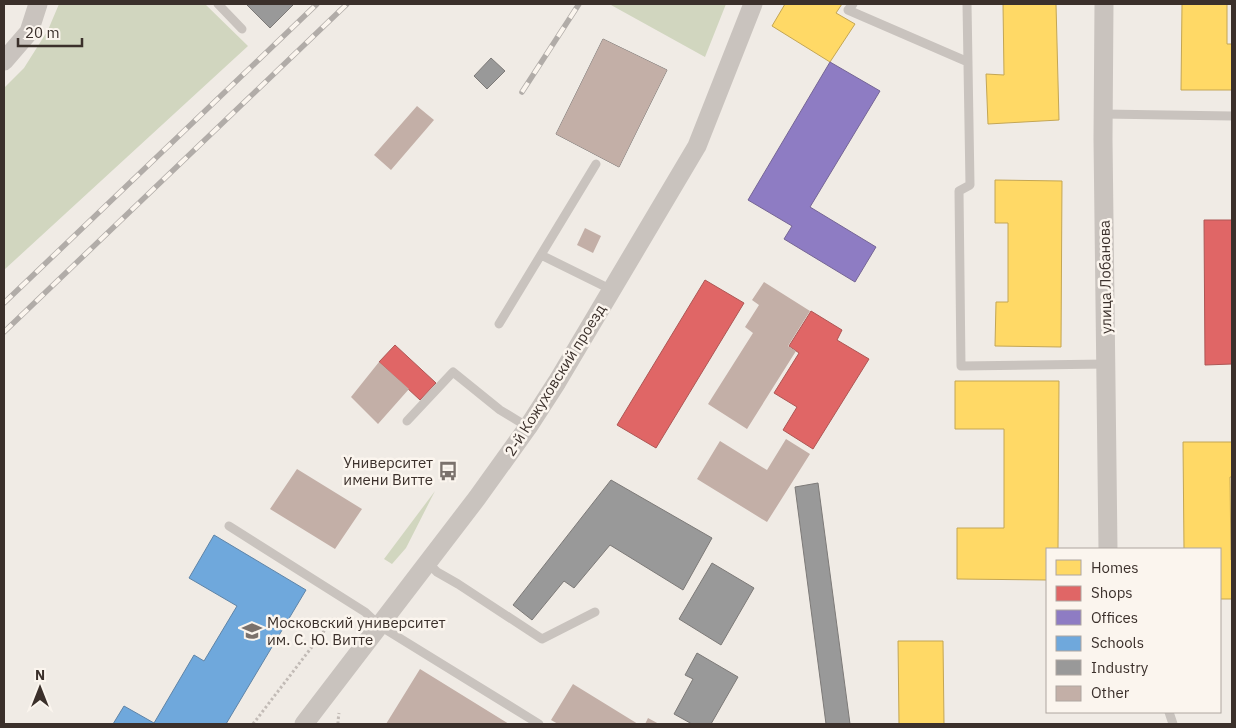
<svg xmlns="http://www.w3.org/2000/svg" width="1236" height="728" font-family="'IBM Plex Sans',sans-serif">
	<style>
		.green { fill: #d1d6bf }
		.homes { fill: #ffd966; stroke: #c4a654 }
		.shops { fill: #e06666; stroke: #ae5654 }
		.offices { fill: #8e7cc3; stroke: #756595 }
		.schools { fill: #6fa8dc; stroke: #5f84a7 }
		.industry { fill: #999; stroke: #7d7a78 }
		.building { fill: #c3afa7 }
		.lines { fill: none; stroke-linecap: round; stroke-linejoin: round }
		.path { stroke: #c2bbb6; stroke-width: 3; stroke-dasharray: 2.5 2.5; stroke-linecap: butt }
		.lane { stroke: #c9c3be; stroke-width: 9 }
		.street { stroke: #c9c3be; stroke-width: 19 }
		.rail-casing { stroke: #b1aca8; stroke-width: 5.5 }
		.rail { stroke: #fbf5ee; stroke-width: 4; stroke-dasharray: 11; stroke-linecap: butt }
		.labels { text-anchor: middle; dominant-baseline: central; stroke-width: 5; stroke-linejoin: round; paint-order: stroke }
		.street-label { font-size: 15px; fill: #3b302b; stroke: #fbf5ee }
		.poi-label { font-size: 15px; fill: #3b302b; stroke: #fbf5ee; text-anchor: end }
	</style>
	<rect width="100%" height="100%" fill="#f0ebe5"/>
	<path class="green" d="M59,4H205L248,46L4,270V88L24,68L48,30Z
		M612,4H726L705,57L611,5Z
		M435,491L406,548L392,564L384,559Z"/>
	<path class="homes" d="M785,4H842L836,13L855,24L830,62L772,26Z
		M1003,4H1056L1059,120L988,124L986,74L1004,75Z
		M1182,4H1227V44H1232V90H1181Z
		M995,180L1062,181L1061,347L995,346L996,302H1008V223H995Z
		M955,381H1059L1058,549H1047V580L957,579V528H1004V429H955Z
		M1183,442H1232V477H1230L1231,560H1232V599H1220V549H1184Z
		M898,641H943L944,724H899Z"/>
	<path class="shops" d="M1204,220H1232V364L1205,365Z
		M705,280L744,303L656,448L617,425Z
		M811,311L842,330L837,340L869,359L813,449L783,430L797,407L774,393L799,353L789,346Z
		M395,345L436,383L420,400L379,362Z"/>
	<path class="offices" d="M830,62L880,91L810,207L876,247L855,282L784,239L792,226L748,200Z"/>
	<path class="schools" d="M214,535L306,590L226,724H113L124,706L154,723L194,655L204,661L237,606L189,578Z"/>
	<path class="industry" d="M246,4H294L270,28Z
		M603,39L667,70L619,167L556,134Z
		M491,58L505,71L487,89L474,76Z
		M611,480L712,538L683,590L610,545L574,588L564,581L532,620L513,605Z
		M818,483L850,724H826L795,487Z
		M712,563L754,588L721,645L679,619Z
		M697,653L738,677L711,724H692L674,714L693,679L685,675Z"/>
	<path class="building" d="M603,39L667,70L619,167L556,134Z
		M417,106L434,120L391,170L374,155Z
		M585,228L601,236L593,253L577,245Z
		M764,282L810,311L788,346L796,351L747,429L708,404L753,333L745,327L759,305L752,300Z
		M379,362L409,389L378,424L351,397Z
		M786,439L810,454L767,522L697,479L720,441L767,470Z
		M297,469L362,509L335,549L270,509Z
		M420,669L509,724H386Z
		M573,684L638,724H558L551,720Z
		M648,718L659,724H645Z"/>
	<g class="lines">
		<path class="path" d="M253,724L334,618L353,629
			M338,724V721L339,713"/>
		<path class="lane" d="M218,4L242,29
			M853,4L848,10L968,62
			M967,4L970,185L959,191L961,366L1106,364
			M1103,114L1232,116
			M541,255L612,290
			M499,324L596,164
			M407,421L453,372L500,410L528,427
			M229,526L365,612L380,626L539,724
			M428,563L437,572L458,584L542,639L595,612
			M1169,712L1173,724"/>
		<path class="street" d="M1104,4L1103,139L1108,549
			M4,61L29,32L38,4
			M304,724L477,498L528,427L557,382L697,146L753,4"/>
		<defs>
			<path id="rail" d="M522,92L579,4
				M4,303L317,4
				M4,332L347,4"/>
		</defs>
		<use href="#rail" class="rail-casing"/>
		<use href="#rail" class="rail"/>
	</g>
	<defs>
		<symbol id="bus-bare" viewBox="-9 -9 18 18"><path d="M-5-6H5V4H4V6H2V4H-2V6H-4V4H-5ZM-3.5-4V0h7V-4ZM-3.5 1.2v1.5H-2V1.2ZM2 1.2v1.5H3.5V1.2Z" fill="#7a716c" stroke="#fbf5ee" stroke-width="2.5" paint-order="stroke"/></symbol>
		<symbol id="university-bare" viewBox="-9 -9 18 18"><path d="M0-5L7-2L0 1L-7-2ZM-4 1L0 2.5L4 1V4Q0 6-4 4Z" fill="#7a716c" stroke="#fbf5ee" stroke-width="2.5" paint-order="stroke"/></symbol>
	</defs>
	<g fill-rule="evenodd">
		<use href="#bus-bare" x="434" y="457" width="28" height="28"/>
		<use href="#university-bare" x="238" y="617" width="28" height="28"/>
	</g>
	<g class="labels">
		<g class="street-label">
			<text transform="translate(1105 277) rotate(-91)">улица Лобанова</text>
			<text transform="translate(555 380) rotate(-58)">2-й Кожуховский проезд</text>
		</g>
		<g class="poi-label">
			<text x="433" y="462">Университет<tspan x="433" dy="17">имени Витте</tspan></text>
			<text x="267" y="622" text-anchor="start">Московский университет<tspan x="267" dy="17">им. С. Ю. Витте</tspan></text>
		</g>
	</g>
	<rect width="1236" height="728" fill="none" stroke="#3b302b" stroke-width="10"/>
	<rect x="1046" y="548" width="175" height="165" fill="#fbf5ee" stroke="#aea6a0"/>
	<rect x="1056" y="560" width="25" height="15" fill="#ffd966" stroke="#aea6a0"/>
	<text x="1091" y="573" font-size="15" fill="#3b302b">Homes</text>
	<rect x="1056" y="586" width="25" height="15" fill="#e06666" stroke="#aea6a0"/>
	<text x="1091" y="598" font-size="15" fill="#3b302b">Shops</text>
	<rect x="1056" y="610" width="25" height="15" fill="#8e7cc3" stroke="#aea6a0"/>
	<text x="1091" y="623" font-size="15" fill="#3b302b">Offices</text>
	<rect x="1056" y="636" width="25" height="15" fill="#6fa8dc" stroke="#aea6a0"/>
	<text x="1091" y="648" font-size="15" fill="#3b302b">Schools</text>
	<rect x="1056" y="660" width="25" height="15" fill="#999999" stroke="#aea6a0"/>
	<text x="1091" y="673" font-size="15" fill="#3b302b">Industry</text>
	<rect x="1056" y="686" width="25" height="15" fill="#c3afa7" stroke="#aea6a0"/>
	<text x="1091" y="698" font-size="15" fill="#3b302b">Other</text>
	<g transform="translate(40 688)" stroke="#fbf5ee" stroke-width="4" paint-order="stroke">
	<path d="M0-4L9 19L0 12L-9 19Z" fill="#3b302b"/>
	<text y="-8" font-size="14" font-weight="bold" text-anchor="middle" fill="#3b302b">N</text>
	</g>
	<path d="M18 38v8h64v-8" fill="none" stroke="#3b302b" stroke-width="2.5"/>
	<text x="25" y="38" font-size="15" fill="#3b302b" stroke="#fbf5ee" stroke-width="4" paint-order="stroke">20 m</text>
</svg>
